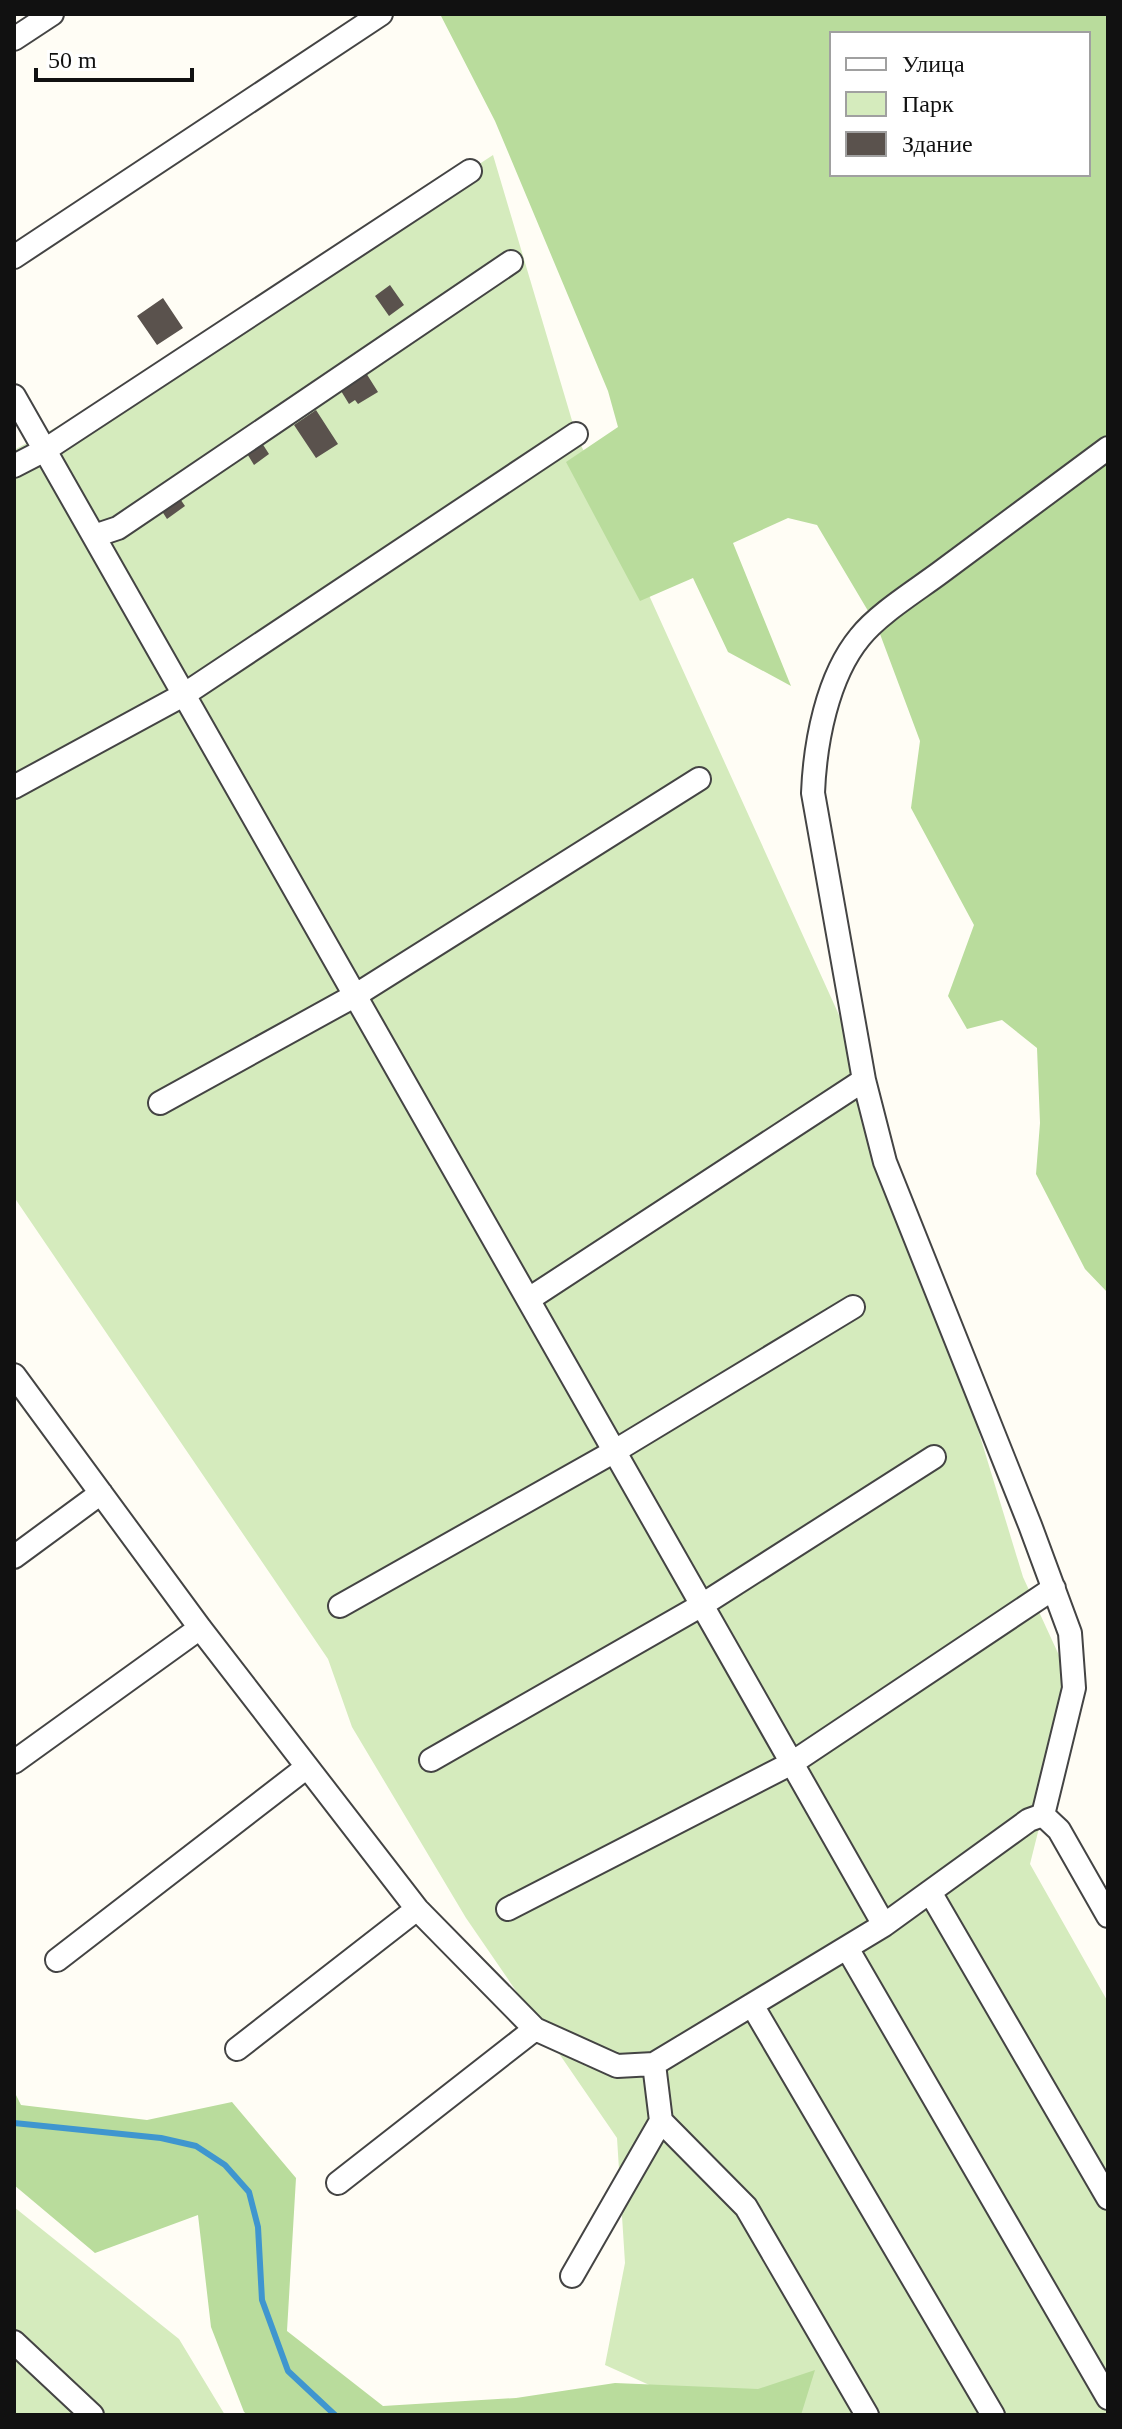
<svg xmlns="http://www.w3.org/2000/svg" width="1122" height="2429" font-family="'Times New Roman',serif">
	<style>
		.green { fill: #d5ebbd }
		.forest { fill: #b9dc9c; fill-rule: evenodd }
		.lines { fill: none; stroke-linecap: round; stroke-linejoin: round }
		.stream { stroke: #3f96cf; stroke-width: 6 }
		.building { fill: #5a524d }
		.minor-casing { stroke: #444; stroke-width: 26 }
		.minor { stroke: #fff; stroke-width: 22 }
	</style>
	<rect width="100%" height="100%" fill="#fffdf5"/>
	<path class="green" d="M493,155L576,434L877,1099L1023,1577L1074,1688L1030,1864L1108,2002V2415H716L605,2365L625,2263L617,2138L466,1918L352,1727L328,1659L14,1197V450L183,359Z
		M14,2207L179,2339L225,2415H14Z"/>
	<path class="forest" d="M440,14H1108V1293L1085,1269L1036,1174L1040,1123L1037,1048L1002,1020L967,1029L948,996L974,925L911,808L920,741L877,626L817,525L788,518L733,543L791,686L728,652L693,578L640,601L566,462L618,427L608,391L495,121ZM832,34H1088V174H832Z
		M14,2091L21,2105L147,2120L232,2102L296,2178L287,2331L383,2406L516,2398L615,2383L758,2389L815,2370L801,2415H248L244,2412L211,2327L198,2215L95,2253L14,2185Z"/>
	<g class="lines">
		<path class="stream" d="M14,2123L161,2138L196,2146L225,2165L249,2192L258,2227L262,2300L288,2371L335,2415"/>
	</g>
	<path class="building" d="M390,285L404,305L389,316L375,296Z
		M163,298L183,328L157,345L137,316Z
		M361,365L378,392L358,404L355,400L349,404L338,386Z
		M316,410L338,444L316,458L294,425Z
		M258,437L269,454L254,465L243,447Z
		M176,493L185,506L167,519L158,505Z"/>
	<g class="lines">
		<defs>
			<path id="minor" d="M14,39L52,14
				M14,257L381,14
				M14,396L884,1925L1029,1820L1043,1815L1059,1830L1108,1916
				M14,466L45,450L470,171
				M94,536L118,528L511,262
				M14,787L185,694L576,434
				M160,1103L356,995L699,779
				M529,1299L864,1080
				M14,1375L200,1628L417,1909L535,2029L617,2066L654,2064L884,1925
				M14,1557L101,1493
				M340,1606L615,1451L853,1307
				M431,1760L702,1605L934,1457
				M14,1762L200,1628
				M1043,1815L1074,1688L1070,1633L1030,1525L885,1162L864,1080L813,793C815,743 827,677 860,637C878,614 917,590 941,572C997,531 1052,489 1108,448
				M930,1892L1108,2198
				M508,1909L792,1763L1054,1588
				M847,1948L1108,2398
				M57,1960L307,1767
				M752,2005L993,2415
				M237,2049L417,1909
				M661,2121L746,2207L867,2415
				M338,2183L535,2029
				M572,2276L661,2121L654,2064
				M14,2342L92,2415"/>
		</defs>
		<use href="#minor" class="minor-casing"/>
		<use href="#minor" class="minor"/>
	</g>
	<rect width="1122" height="2429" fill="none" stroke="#111111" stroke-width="32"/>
	<rect x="830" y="32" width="260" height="144" fill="#ffffff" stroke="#a0a0a0" stroke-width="2"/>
	<rect x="846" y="58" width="40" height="12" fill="#ffffff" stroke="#a0a0a0" stroke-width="2"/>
	<text x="902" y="72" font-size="24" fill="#111111">Улица</text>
	<rect x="846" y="92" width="40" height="24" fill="#d5ebbd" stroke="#a0a0a0" stroke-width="2"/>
	<text x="902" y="112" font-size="24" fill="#111111">Парк</text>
	<rect x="846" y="132" width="40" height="24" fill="#5a524d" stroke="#a0a0a0" stroke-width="2"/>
	<text x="902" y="152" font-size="24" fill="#111111">Здание</text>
	<path d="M36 68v12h156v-12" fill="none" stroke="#111111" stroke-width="4"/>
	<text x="48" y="68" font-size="24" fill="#111111" stroke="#ffffff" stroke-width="6" paint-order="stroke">50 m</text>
</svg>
